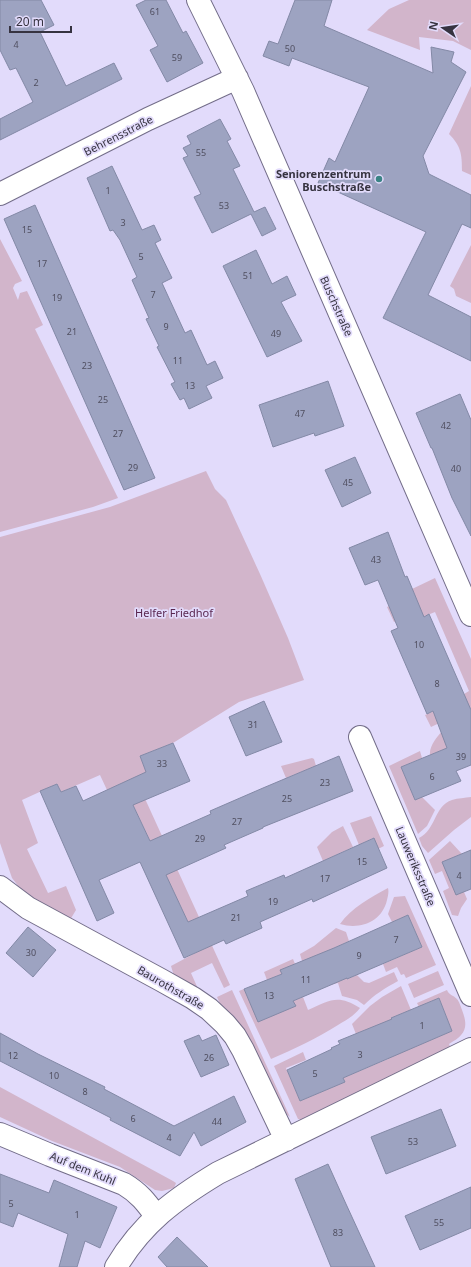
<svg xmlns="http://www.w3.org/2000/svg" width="471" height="1267" font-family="'Noto Sans',sans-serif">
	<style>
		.green { fill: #d2b5cb }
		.building { fill: #9da3c1; stroke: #8389a6 }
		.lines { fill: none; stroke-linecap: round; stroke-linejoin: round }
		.minor-casing { stroke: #736d89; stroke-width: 24 }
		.minor { stroke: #fff; stroke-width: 22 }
		.poi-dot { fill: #3b8485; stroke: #e2dbfb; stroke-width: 1.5 }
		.labels { text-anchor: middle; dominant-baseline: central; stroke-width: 3.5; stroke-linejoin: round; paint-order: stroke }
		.number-label { font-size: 9px; fill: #504f60 }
		.street-label { font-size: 11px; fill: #363340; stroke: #e2dbfb }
		.poi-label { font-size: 11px; font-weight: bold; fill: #363340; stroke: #e2dbfb; text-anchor: end }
		.park-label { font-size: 11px; fill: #592650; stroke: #e2dbfb }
	</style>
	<rect width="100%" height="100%" fill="#e2dbfb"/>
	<path class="green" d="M409,0H471V50L453,41L419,37L420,50L367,30L389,9Z
		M471,86V175L462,171C462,154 461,146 449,134Z
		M0,239L22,281L15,284L13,288L18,300L20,293L27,291L43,325L35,329L118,498L93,507L0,532Z
		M471,245V303L456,296L454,289L450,286Z
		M206,471L215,489L226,500L260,574L288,638L304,680L239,702L173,743L140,756L147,774L136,779L230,985L224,988L212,963L191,973L199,991L174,976L171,966L201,950L123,783L107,790L100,775L61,792L57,784L22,800L38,843L27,849L48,893L66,886L76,910L70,920L26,896L12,878L0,843V537L110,507Z
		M435,578L471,659V708L431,727L425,715L465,697L464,694L469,691L435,612L420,618L416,612L394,622L387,607L415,595L412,589Z
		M443,730L447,748L430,755C429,746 437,737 443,730Z
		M420,751L422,758L401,767L415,800L422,797L435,810L427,826L418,834L389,766Z
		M312,758L314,759L316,766L286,778L281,766Z
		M471,797V817L454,830L428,853L422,846L419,838C436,830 434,806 452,800C458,798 465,798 471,797Z
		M371,816L384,846L378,849L373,838L359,845L350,823Z
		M343,826L353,847L323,861L317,847L332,832Z
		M450,841L462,854L443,862L464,892L467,899L461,908L458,916L452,915L443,891L449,888L442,871L435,874L429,860Z
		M388,888C389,892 388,896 387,900C382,922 360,930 340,924C351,908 371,897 388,888Z
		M405,896L436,965L406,978L404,974L401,975L397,967L386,972L383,964L422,947L408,915L392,922L388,914L394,897Z
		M336,928L346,932L349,941L334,948L347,979L357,975L364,982L369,983L394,972L398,981C385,988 374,995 364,1005L357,1000L342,996L338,983L330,985L318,955L302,961L300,954L314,946Z
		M293,959L295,964L281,970L282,974L267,980L264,972Z
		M438,971L444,985L414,998L408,984Z
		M401,986L411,1010L391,1018L405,1051L452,1031L439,998L419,1007L417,1003L447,990C449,995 453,995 457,999C459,1001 461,1007 462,1010C469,1028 465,1035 449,1044L451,1049L302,1120L298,1119L274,1066L303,1052L306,1060L286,1068L300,1101L345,1082L343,1078L388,1059L375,1026L356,1034L352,1024L370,1006L382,997Z
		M244,989L295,1006L293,1001L303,997L308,1010C330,1000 338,994 360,1008C354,1016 346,1020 338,1025C316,1039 294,1049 271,1059L239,991Z
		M232,990L290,1117L284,1112L221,1006L217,997Z
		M0,1087L173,1181L176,1183L174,1188L162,1191L155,1190L120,1167L52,1141L0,1117Z"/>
	<path class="building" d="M0,0H41L54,25L40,32L66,86L114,63L122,79L0,140V119L33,102L16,68L10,70L0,50Z
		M146,0H166L183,33L186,31L203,63L167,82L150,50L158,46L136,5Z
		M295,0H332L324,26L433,73L431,47L454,52L451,62L466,72L423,156L429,174L471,195V228L462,224L428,295L471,317V361L383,318L426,232L318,183L329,158L335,162L369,87L292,58L289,66L263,56L269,41L278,44Z
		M220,119L231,139L227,141L240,166L233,169L254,212L265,207L276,229L262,236L251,214L212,233L194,197L201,194L183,158L188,156L183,148L191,144L187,136Z
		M112,166L142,230L154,225L161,240L155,243L172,278L162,283L185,333L191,330L207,365L215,361L223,378L206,386L212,398L189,409L184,398L180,400L171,384L175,382L157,347L159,346L146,319L149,318L132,280L137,277L120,240L113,230L110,231L87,178Z
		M35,205L155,478L124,490L4,219Z
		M256,250L272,284L287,276L296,295L281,302L302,341L267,357L223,266Z
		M328,381L344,426L315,436L314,433L273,447L259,405Z
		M460,394L471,420V536L452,498L432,448H431L416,413Z
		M355,457L371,493L342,507L325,470Z
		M388,532L405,577L407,576L424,617L429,614L471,710V765L456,771L461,781L415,800L401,767L447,748L433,711L427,714L391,631L398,628L378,580L365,585L349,548Z
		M264,701L282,742L246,756L229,717Z
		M173,743L190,781L133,805L150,841L211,814L210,811L263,788L339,756L353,791L263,827V828L224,845L226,848L166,875L188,922L248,896L246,891L284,875L285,878L374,838L387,868L313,902L312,899L260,922L262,928L237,939L226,944L224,940L184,958L140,862L99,880L114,913L97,921L40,791L57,784L61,792L76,786L83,801L146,772L140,756Z
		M471,850V889L456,895L442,862Z
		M408,915L422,947L347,979V978L293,1001L296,1006L258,1022L244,989L282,974L280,970L334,948Z
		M28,927L56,950L33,977L6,953Z
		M439,998L452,1031L343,1078L345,1082L300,1101L287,1070L332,1049L331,1048L340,1044L338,1041L392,1019L391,1018Z
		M0,1033L38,1054L105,1087L104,1089L174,1126L234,1096L246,1122L201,1146L194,1132L180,1156L110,1120L111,1118L0,1061Z
		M199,1035L202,1041L216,1035L229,1065L201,1077L184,1041Z
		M441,1109L456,1146L386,1174L371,1137Z
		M328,1164L346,1204L375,1267H331L295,1179Z
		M0,1174L49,1193L54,1180L117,1207L100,1248L85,1241L77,1267H59L68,1234L18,1213L13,1227L0,1222Z
		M471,1187V1228L420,1250L405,1216Z
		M177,1237L208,1267H167L158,1257Z"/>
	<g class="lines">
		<defs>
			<path id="minor" d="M198,0L243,91L471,615
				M0,194L148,119L237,78
				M360,737L471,995
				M0,887L28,908L161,980L193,998L209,1009L225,1024L235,1036L243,1050L286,1140
				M0,1134L50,1155L124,1184C139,1193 146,1202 156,1216
				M116,1267C142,1223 175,1199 218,1173L471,1049"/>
		</defs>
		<use href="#minor" class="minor-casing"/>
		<use href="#minor" class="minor"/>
	</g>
	<circle class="poi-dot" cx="379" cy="179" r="4"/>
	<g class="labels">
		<g class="number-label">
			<text x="155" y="11">61</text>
			<text x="16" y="44">4</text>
			<text x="290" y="48">50</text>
			<text x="177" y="57">59</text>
			<text x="36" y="82">2</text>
			<text x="201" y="152">55</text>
			<text x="108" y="190">1</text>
			<text x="224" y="205">53</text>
			<text x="123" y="222">3</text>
			<text x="27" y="229">15</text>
			<text x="141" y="256">5</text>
			<text x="42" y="263">17</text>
			<text x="248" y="275">51</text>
			<text x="153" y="294">7</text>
			<text x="57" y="297">19</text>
			<text x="166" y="326">9</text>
			<text x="72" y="331">21</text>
			<text x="276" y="333">49</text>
			<text x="178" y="360">11</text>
			<text x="87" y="365">23</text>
			<text x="190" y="385">13</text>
			<text x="103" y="399">25</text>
			<text x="300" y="413">47</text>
			<text x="446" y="425">42</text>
			<text x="118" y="433">27</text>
			<text x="133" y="467">29</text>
			<text x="456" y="468">40</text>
			<text x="348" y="482">45</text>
			<text x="376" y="559">43</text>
			<text x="419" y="644">10</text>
			<text x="437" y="683">8</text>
			<text x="253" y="724">31</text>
			<text x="461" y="756">39</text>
			<text x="162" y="763">33</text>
			<text x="432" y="776">6</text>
			<text x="325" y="782">23</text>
			<text x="287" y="798">25</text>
			<text x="237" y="821">27</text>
			<text x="200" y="838">29</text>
			<text x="362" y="861">15</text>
			<text x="459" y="875">4</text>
			<text x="325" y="878">17</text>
			<text x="273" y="901">19</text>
			<text x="236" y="917">21</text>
			<text x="396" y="939">7</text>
			<text x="31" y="952">30</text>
			<text x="359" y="955">9</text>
			<text x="306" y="979">11</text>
			<text x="269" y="995">13</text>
			<text x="422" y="1025">1</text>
			<text x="360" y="1054">3</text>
			<text x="13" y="1055">12</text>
			<text x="209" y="1057">26</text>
			<text x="315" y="1073">5</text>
			<text x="54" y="1075">10</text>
			<text x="85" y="1091">8</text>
			<text x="133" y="1118">6</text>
			<text x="217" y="1121">44</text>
			<text x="169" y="1137">4</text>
			<text x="413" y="1141">53</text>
			<text x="11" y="1203">5</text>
			<text x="77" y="1214">1</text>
			<text x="439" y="1222">55</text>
			<text x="338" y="1232">83</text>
		</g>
		<g class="street-label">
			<text transform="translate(118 135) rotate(-27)">Behrensstraße</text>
			<text transform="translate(337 306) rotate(66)">Buschstraße</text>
			<text transform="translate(416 866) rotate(67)">Lauweriksstraße</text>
			<text transform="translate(171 987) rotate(30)">Baurothstraße</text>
			<text transform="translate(83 1168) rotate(22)">Auf dem Kuhl</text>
		</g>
		<g class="poi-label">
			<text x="371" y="173">Seniorenzentrum<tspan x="371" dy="13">Buschstraße</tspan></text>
		</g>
		<g class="park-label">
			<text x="174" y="612">Helfer Friedhof</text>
		</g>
	</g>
	<g transform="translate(443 28) rotate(283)" stroke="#e2dbfb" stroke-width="3" paint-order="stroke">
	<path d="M0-3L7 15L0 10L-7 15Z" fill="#363340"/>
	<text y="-6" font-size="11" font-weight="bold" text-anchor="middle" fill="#363340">N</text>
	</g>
	<path d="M10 26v6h61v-6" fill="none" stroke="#363340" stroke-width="2"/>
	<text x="16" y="26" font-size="12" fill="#363340" stroke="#e2dbfb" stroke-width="3" paint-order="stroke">20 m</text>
</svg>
